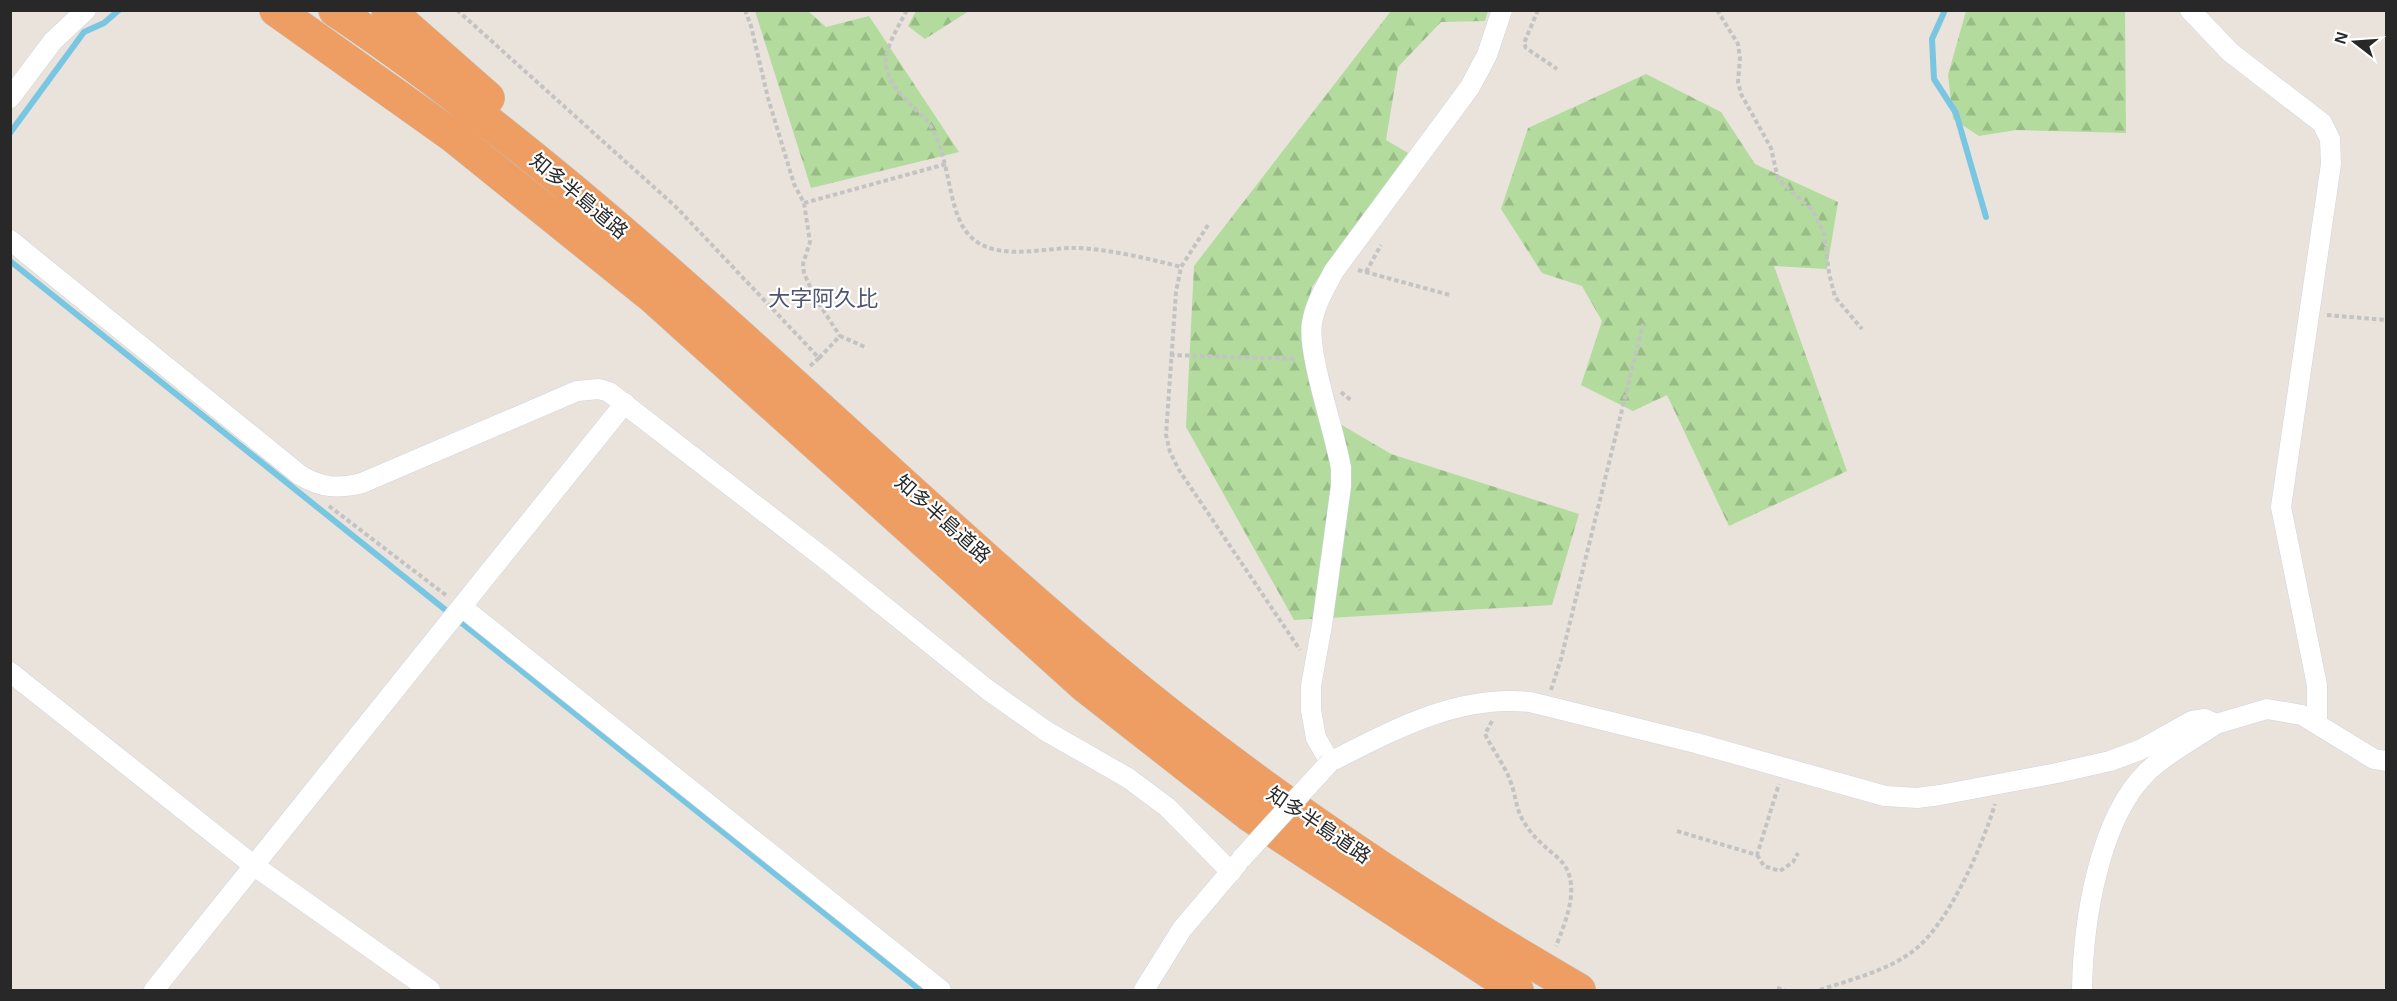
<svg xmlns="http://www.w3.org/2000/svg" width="2397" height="1001" font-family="Helvetica,'Noto Sans JP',sans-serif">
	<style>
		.forest { fill: url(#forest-firs) }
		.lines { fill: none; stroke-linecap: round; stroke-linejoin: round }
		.stream { stroke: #78c6e2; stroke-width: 6 }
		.minor-casing { stroke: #d1d4e0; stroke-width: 21 }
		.motorway-casing { stroke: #c3c3c3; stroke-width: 34 }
		.path { stroke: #c3c3c3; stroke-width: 4; stroke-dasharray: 4.5 3; stroke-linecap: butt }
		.minor { stroke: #fff; stroke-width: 20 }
		.motorway { stroke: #ee9e62; stroke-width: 33 }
		.minor-bridge-casing { stroke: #d1d4e0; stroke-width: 21; stroke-linecap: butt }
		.minor-bridge { stroke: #fff; stroke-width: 20 }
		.labels { text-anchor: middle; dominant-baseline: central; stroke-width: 4.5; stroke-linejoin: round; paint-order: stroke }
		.street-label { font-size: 20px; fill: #282828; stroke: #fff }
		.quarter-label { font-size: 22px; fill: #4e5574; stroke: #fff }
	</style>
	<defs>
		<pattern id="forest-firs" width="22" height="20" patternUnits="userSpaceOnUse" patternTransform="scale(1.5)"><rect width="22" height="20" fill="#b2db9d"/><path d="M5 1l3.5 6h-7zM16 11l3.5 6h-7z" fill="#99bc87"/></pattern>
	</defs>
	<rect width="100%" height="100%" fill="#e9e3db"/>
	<path class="forest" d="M755,11H808L826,27L869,16L959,152L811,188Z
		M916,11V10L969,11L925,39L908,26Z
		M1391,11H1488L1485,21L1441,22L1398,67L1386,140L1408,153L1312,287L1301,339L1318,411L1391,454L1579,514L1552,605L1294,620L1186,427L1194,266Z
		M1966,11H2125L2126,133L2016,130L1979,136L1953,119L1948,75Z
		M1646,74L1721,112L1755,164L1838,202L1827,269L1774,266L1847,471L1729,526L1667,395L1633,411L1581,385L1602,321L1582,286L1542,273L1501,209L1528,128Z"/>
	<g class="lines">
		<path class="stream" d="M1945,10L1932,39L1934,79L1956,113L1986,217
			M10,133L84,32L104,23L119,10
			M10,261L920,990"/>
		<defs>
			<path id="minor" d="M1502,10L1487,55L1470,87L1334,271C1325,288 1315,304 1312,323C1307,353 1335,432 1341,468V486L1322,625L1311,686V710L1316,738L1330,762C1393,730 1458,694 1530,702L1696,743L1885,796L1917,798L1940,795L2057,773L2110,761L2140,750L2192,721L2205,719L2216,724L2267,709L2302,715L2374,759L2386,761
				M2190,10L2230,52L2322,123L2330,139L2331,164L2281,507L2317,685V723
				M10,98L53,41L86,10
				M10,240L300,475C321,488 338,489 362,483L577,391L599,389L609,392L829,562L988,690L1046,731L1128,778L1167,807L1231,872
				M462,607L941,990
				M10,672L253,865L430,990
				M154,990L625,403
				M1144,990L1182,929L1238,863
				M2082,990C2083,924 2098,819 2148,771C2167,753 2194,739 2216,724"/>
			<path id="motorway" d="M276,10L453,136L654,298L1085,686L1251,816L1517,990
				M335,10C616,199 849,447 1107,664C1254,787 1413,894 1579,990
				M388,10L488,98"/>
		</defs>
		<use href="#minor" class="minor-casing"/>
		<use href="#motorway" class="motorway-casing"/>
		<path class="path" d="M457,10L676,207L819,358L810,366
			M745,10L751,26L768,98L794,184L804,203L810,242L803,264L804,273L815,298L840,336
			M907,10C883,55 873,67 912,106C917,112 924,116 928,122C950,154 947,204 965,230C989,264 1039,248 1073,248C1104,248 1151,259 1181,267
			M1538,10L1524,43L1526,48L1557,69
			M1717,10L1738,44L1740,58L1738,82L1741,94L1771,148L1778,179L1813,211L1824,233L1829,273L1835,297L1862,329
			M804,203L946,164
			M1208,225L1181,267L1176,292L1166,435L1170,452L1179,470L1300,650
			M1358,270L1450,295
			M1366,272L1381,245
			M2327,315L2386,320
			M1170,355L1296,359
			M819,358L840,336L865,347
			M1341,392L1352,401
			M329,506L447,596
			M1551,690L1561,659L1643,324
			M1492,721L1485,734C1493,751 1505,765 1511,783C1516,796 1516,810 1524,822C1533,838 1546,847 1559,859C1583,881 1566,921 1556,946
			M1677,831L1757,855L1779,784
			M1757,855L1764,866L1780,871L1793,862L1798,853
			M1777,988L1785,990
			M1820,990C1849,980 1883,972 1909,954C1947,929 1982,847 1995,804"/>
		<use href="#minor" class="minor"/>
		<use href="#motorway" class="motorway"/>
		<defs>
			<path id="minor-bridge" d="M1242,858L1330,762"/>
		</defs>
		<use href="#minor-bridge" class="minor-bridge-casing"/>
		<use href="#minor-bridge" class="minor-bridge"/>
	</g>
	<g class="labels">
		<g class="street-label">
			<text transform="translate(579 196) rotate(40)">知多半島道路</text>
			<text transform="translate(943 519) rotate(42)">知多半島道路</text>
			<text transform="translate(1319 825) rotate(34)">知多半島道路</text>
		</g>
		<g class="quarter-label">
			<text x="823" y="298">大字阿久比</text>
		</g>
	</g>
	<rect width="2397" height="1001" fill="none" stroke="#282828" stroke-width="24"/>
	<g transform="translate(2355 42) rotate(287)" stroke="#ffffff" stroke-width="4.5" paint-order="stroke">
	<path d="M0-4.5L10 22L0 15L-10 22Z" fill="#282828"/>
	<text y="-9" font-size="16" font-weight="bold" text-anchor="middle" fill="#282828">N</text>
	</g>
</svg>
